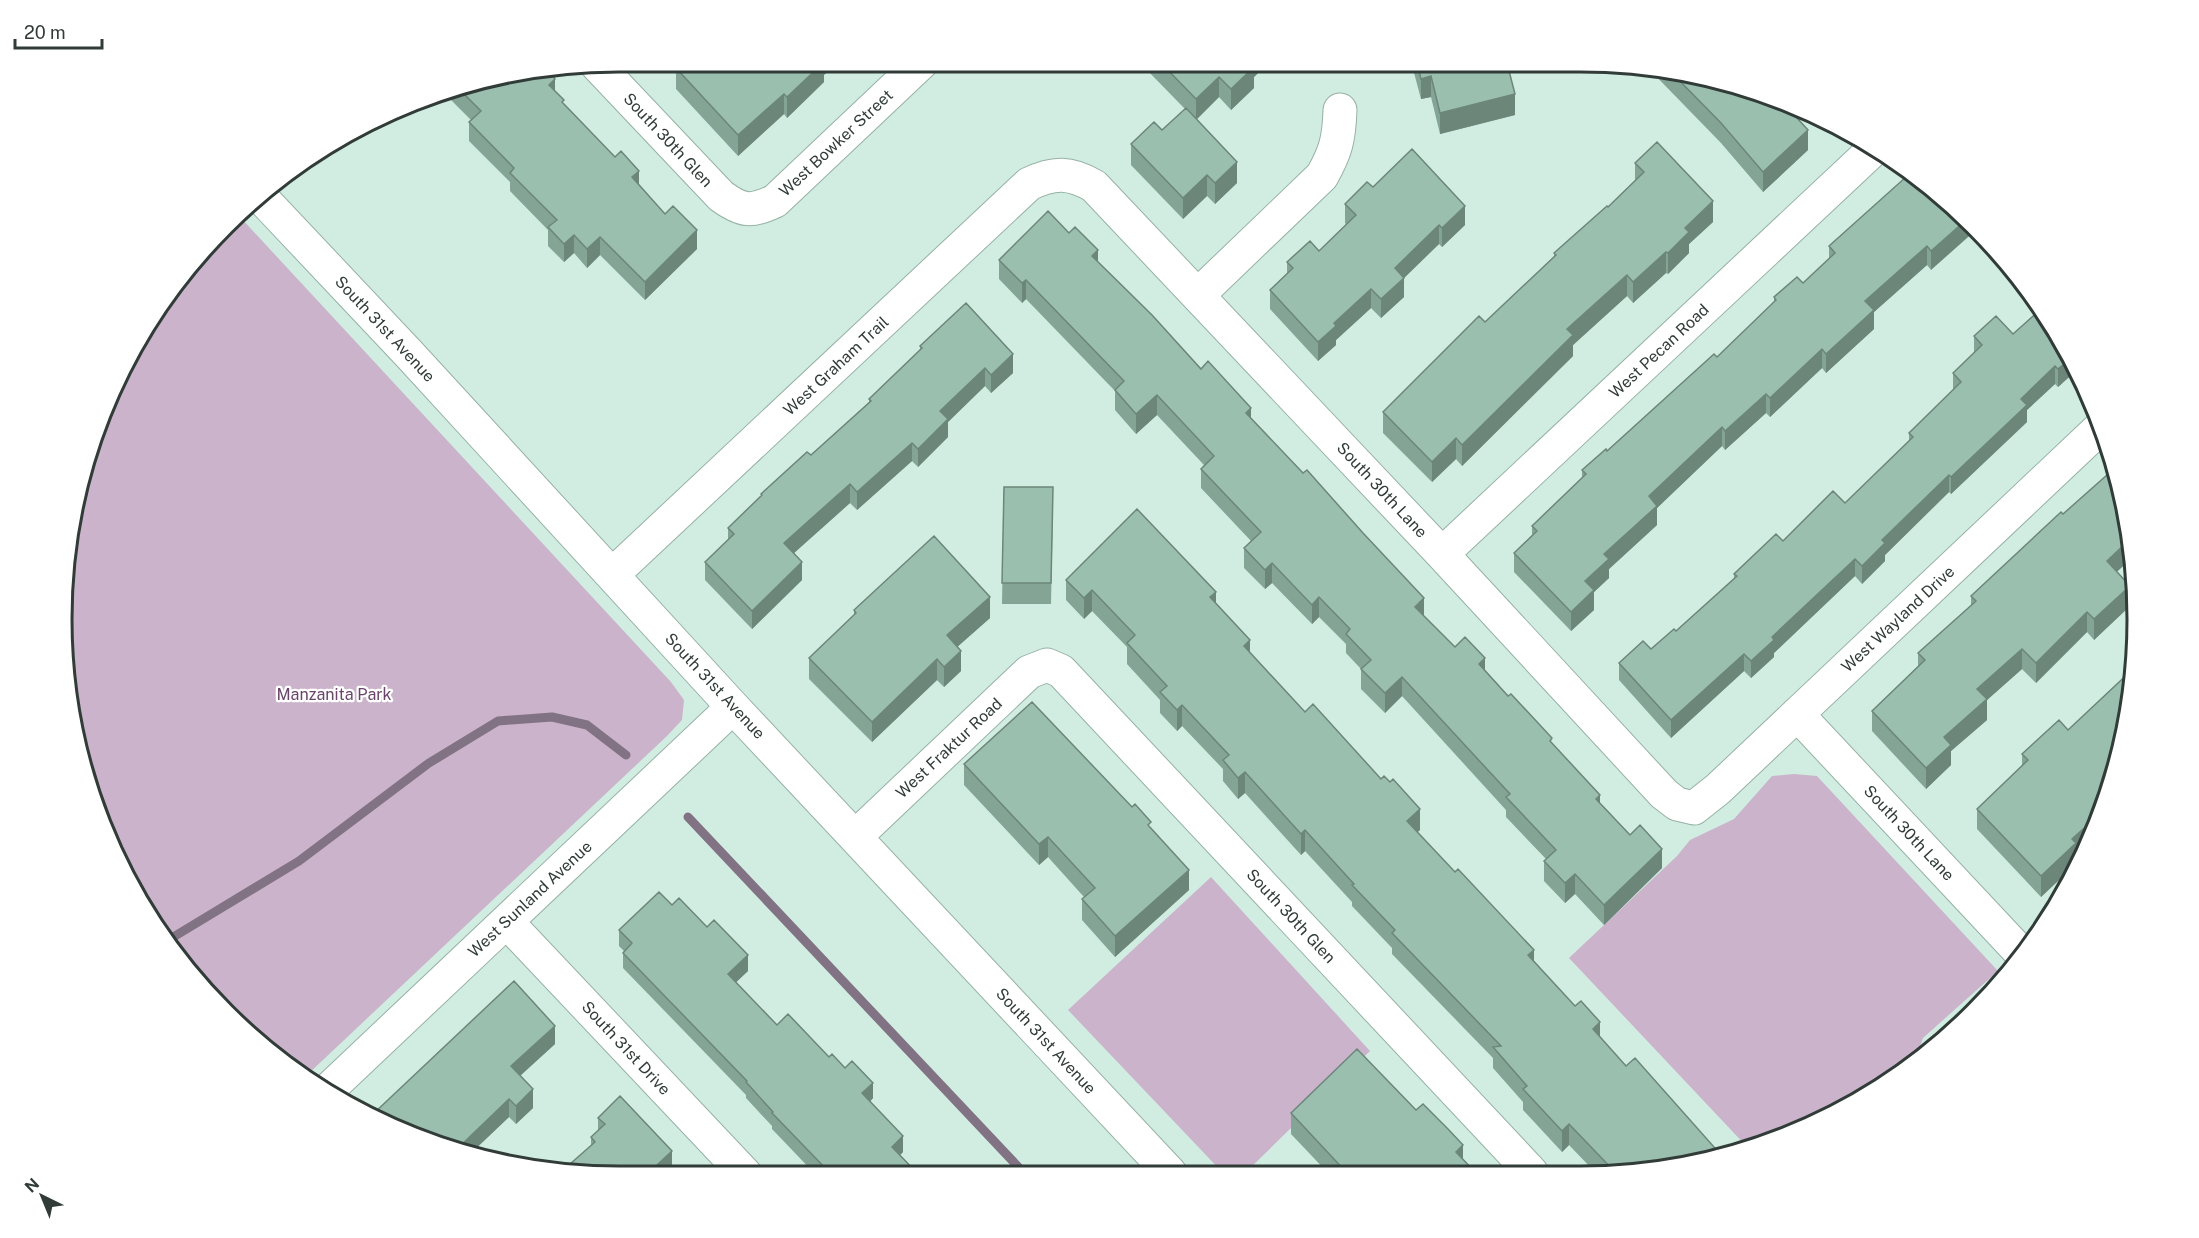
<svg xmlns="http://www.w3.org/2000/svg" width="2199" height="1238" font-family="'Public Sans',sans-serif">
	<style>
		.green { fill: #cbb4cb }
		.lines { fill: none; stroke-linecap: round; stroke-linejoin: round }
		.stream { stroke: #827384; stroke-width: 9 }
		.minor-casing { stroke: #96b1a5; stroke-width: 35 }
		.minor { stroke: #fff; stroke-width: 33 }
		.wall { fill: #84a496 }
		.shaded-wall { fill: #6c867a }
		.building { fill: #9abfaf; stroke: #6c867a; stroke-width: 1.5 }
		.labels { text-anchor: middle; dominant-baseline: central; stroke-width: 4.5; stroke-linejoin: round; paint-order: stroke }
		.street-label { font-size: 16px; fill: #313c38; stroke: #fff }
		.park-label { font-size: 16px; fill: #6a456b; stroke: #fff }
		.rim { fill: none; stroke: #313c38; stroke-width: 3 }
	</style>
	<rect width="100%" height="100%" fill="#d1ede1"/>
	<path class="green" d="M241,218L671,682L684,700L682,720L667,736L307,1075L200,986L104,832L63,655L81,474L156,309Z
		M1794,774L1817,776L1998,971L1923,1038L1914,1063L1889,1083L1760,1147L1749,1149L1569,958L1677,856L1690,840L1734,819L1772,776Z
		M1211,877L1370,1051L1245,1173H1223L1068,1010Z"/>
	<g class="lines">
		<path class="stream" d="M688,817L1025,1174
			M170,939L299,861L429,763L498,721L552,717L587,725L626,755"/>
		<defs>
			<path id="minor" d="M597,65L721,196C743,212 751,212 775,201L922,62
				M261,197L410,355L733,707L1170,1173
				M1198,295L1322,176C1336,151 1339,139 1340,110
				M1442,554L1875,148
				M613,574L1029,184C1054,172 1070,172 1094,186L1442,554L1664,794L1677,804L1694,808L1718,789L2101,427
				M1797,714L2021,953
				M855,837L1029,672L1047,665L1061,671L1531,1172
				M507,922L746,1175
				M327,1091L733,707"/>
		</defs>
		<use href="#minor" class="minor-casing"/>
		<use href="#minor" class="minor"/>
	</g>
	<path class="wall" d="M1146,62H1269L1254,77V88L1231,110L1219,97L1196,120L1237,183L1215,204L1207,196L1183,219L1131,165V144L1162,130L1185,109L1146,69Z
		M1413,62L1507,63L1515,115L1440,134L1431,97L1421,99L1413,69Z
		M676,68L824,75V82L787,118L784,114L738,156L676,89Z
		M1648,68L1725,81L1792,109V113L1808,150L1763,192L1721,143Z
		M550,73L555,92L564,104L697,249L645,300L600,255L587,268L574,253L564,262L548,246V230L510,191V182L469,141V122L471,120L442,91Z
		M1635,163L1713,222L1689,244V253L1668,274L1666,273L1633,303L1627,296L1573,345V356L1462,466L1456,459L1432,482L1383,433V412L1485,322L1554,257V253L1608,207L1635,181Z
		M1903,173L1948,200L1931,270L1927,265L1874,312V329L1826,373L1822,368L1770,417L1766,413L1725,450L1722,446L1657,508V525L1609,569V578L1594,592V610L1571,631L1514,572V553L1532,535V526L1582,478V470L1607,451L1717,357L1774,302V297L1803,283L1829,259V246L1903,180Z
		M1373,187L1465,225L1442,247L1439,244L1404,278V297L1381,318L1371,308L1336,340V345L1318,361L1270,309V290L1287,274V262L1319,251L1347,225L1345,223V204Z
		M1069,233L1201,369L1251,418L1424,616L1455,647L1485,670L1552,744L1600,803L1662,868L1604,925L1575,894L1565,903L1544,881V861L1546,859L1506,817V810L1402,696L1385,713L1361,689V669L1346,653V644L1319,617L1312,624L1272,583L1265,589L1244,568V548L1251,541L1201,488V469L1204,465L1157,415L1136,434L1115,410V391L1026,299L1022,303L999,279V260Z
		M2041,309L2078,369L2058,387L2055,384L2027,410V422L1951,494L1949,492L1885,555V561L1862,584L1855,576L1774,653V657L1751,678L1744,671L1671,738L1619,680V663L1651,649L1676,631L1734,579V574L1783,541L1845,503L1909,441V433L1953,390V373L1974,353V336L2013,334Z
		M920,346L1013,373L991,393L985,386L948,422V437L918,467L912,461L857,510L850,503L794,553L802,580L752,629L705,580V562L728,540V528L761,497V494L811,455L869,402V399L920,350Z
		M1004,487L1053,508L1051,604H1002Z
		M2117,572L2130,606L2094,640L2087,632L2036,683L2022,669L1987,700V720L1951,751V765L1926,789L1872,731V711L1918,666V653L1971,606V596Z
		M1066,580L1216,603L1250,653L1305,712L1420,830L1417,832L1534,961L1600,1038L1652,1172H1595L1569,1145L1562,1152L1523,1110V1102L1493,1068V1058L1392,954V948L1352,906V902L1305,851L1301,855L1245,793L1238,799L1223,781V769L1182,726L1177,731L1160,713V700L1127,664V647L1092,611L1084,619L1066,600Z
		M854,610L990,618L957,647L961,671L944,687L937,680L872,742L809,679V658L854,615Z
		M2134,649L2133,692L2108,799L2086,847L2076,856V864L2041,897L1977,829V809L2022,766V754L2068,730L2128,674V655Z
		M964,764L1132,807L1151,828L1189,890L1115,957L1082,920V899L1084,897L1048,857L1039,865L964,785Z
		M672,905L748,971L736,982L777,1025L829,1057L873,1098L870,1102L903,1152L900,1155L918,1174L816,1175L772,1129V1126L746,1098V1095L623,968V953L624,951L619,946V930Z
		M555,1044L520,1076L533,1108L516,1124L509,1117L469,1155L372,1115Z
		M1291,1113L1463,1159L1475,1172L1328,1173L1291,1134Z
		M598,1118L672,1167L665,1174L591,1145V1137L598,1131Z"/>
	<path class="shaded-wall" d="M820,62H839L824,75V82L787,118V97Z
		M1248,62H1269L1254,77V88L1231,110V89Z
		M1431,76V97L1421,99V79Z
		M1219,77V97L1196,120V99Z
		M555,79V97L549,85Z
		M784,94V114L738,156V135Z
		M1515,94V115L1440,134V113Z
		M1808,130V150L1763,192V172Z
		M1237,162V183L1215,204V183Z
		M639,171V189L632,177Z
		M1207,175V196L1183,219V198Z
		M1713,201V222L1689,244V253L1668,274V253L1685,228Z
		M1465,206V225L1442,247V228Z
		M1966,220L1976,230L1931,270V251Z
		M1439,225V244L1404,278V297L1381,318V299L1395,268Z
		M697,230V249L645,300V282Z
		M574,235V253L564,262V244Z
		M600,237V255L587,268V249Z
		M1927,246V265L1874,312V329L1826,373V354L1865,301Z
		M1098,250V270L1092,256Z
		M1666,252V273L1633,303V282Z
		M1627,275V296L1573,345V356L1462,466V445L1567,329Z
		M1026,280V299L1022,303V283Z
		M1371,289V308L1336,340V345L1318,361V342L1334,323Z
		M1822,349V368L1770,417V398Z
		M1013,354V373L991,393V375Z
		M2071,358L2078,369L2058,387V369Z
		M2055,366V384L2027,410V422L1951,494V477L2021,399Z
		M985,368V386L948,422V437L918,467V449L940,411Z
		M1766,394V413L1725,450V431Z
		M1157,395V415L1136,434V414Z
		M1251,408V427L1246,413Z
		M1722,427V446L1657,508V525L1609,569V578L1594,592V610L1571,631V612L1585,581L1604,554L1649,496Z
		M1456,438V459L1432,482V462Z
		M912,443V461L857,510V492Z
		M1949,475V492L1885,555V561L1862,584V566L1882,540Z
		M850,484V503L784,562V543Z
		M2129,540L2132,558L2107,581V561Z
		M1855,559V576L1774,653V657L1751,678V661L1772,637Z
		M802,562V580L752,629V611Z
		M1272,563V583L1265,589V570Z
		M2130,586V606L2094,640V619Z
		M1092,590V611L1084,619V598Z
		M1216,592V612L1210,597Z
		M990,597V618L947,656V635Z
		M1319,597V617L1312,624V605Z
		M1424,598V617L1415,607Z
		M2087,612V632L2036,683V663Z
		M1250,640V661L1244,646Z
		M2022,649V669L1987,700V720L1951,751V765L1926,789V768L1944,737L1977,689Z
		M961,651V671L944,687V667Z
		M1744,654V671L1671,738V720Z
		M1485,658V678L1479,664Z
		M937,659V680L872,742V722Z
		M1402,677V696L1385,713V693Z
		M1182,705V726L1177,731V710Z
		M1245,772V793L1238,799V778Z
		M1600,795V814L1596,799Z
		M1420,809V830L1407,842V821Z
		M2102,812L2086,847L2076,856V864L2041,897V876L2072,839Z
		M1305,830V851L1301,855V834Z
		M1048,837V857L1039,865V844Z
		M1662,849V868L1604,925V905Z
		M1189,870V890L1115,957V936Z
		M1575,874V894L1565,903V883Z
		M1534,950V970L1528,955Z
		M748,955V971L728,990V974Z
		M1600,1022V1043L1593,1029Z
		M555,1026V1044L511,1084V1066Z
		M873,1083V1098L862,1109V1093Z
		M533,1089V1108L516,1124V1106Z
		M509,1099V1117L469,1155L456,1150Z
		M1569,1124V1145L1562,1152V1131Z
		M903,1136V1152L892,1163V1147Z
		M1463,1145V1166L1456,1152Z
		M672,1151V1167L664,1175L657,1165Z"/>
	<path class="building" d="M684,62H824L787,97L784,94L738,135L676,68Z
		M1160,62H1249L1254,67L1231,89L1219,77L1196,99Z
		M1417,62L1507,63L1515,94L1440,113L1431,76L1421,79Z
		M1671,72L1725,81L1786,106L1808,130L1763,172L1721,123Z
		M550,73L555,79L549,85L564,100L562,102L615,157L621,151L639,171L632,177L665,214L673,206L697,230L645,282L600,237L587,249L574,235L564,244L548,227L557,220L510,173L514,168L469,122L481,111L458,88Z
		M1186,108L1237,162L1215,183L1207,175L1183,198L1131,144L1154,122L1162,130Z
		M1657,142L1713,201L1685,228L1689,232L1668,253L1666,252L1633,282L1627,275L1567,329L1573,335L1462,445L1456,438L1432,462L1383,412L1479,316L1485,322L1556,255L1554,253L1607,206L1608,207L1644,172L1635,163Z
		M1412,149L1465,206L1442,228L1439,225L1395,268L1404,278L1381,299L1371,289L1334,323L1336,326L1318,342L1270,290L1293,268L1287,262L1310,241L1319,251L1356,215L1345,204L1367,182L1373,187Z
		M1907,170L1948,200L1966,220L1931,251L1927,246L1865,301L1874,310L1826,354L1822,349L1770,398L1766,394L1725,431L1722,427L1649,496L1657,506L1604,554L1609,559L1585,581L1594,590L1571,612L1514,553L1537,531L1532,526L1586,474L1582,470L1606,449L1607,451L1714,354L1717,357L1776,300L1774,297L1797,277L1803,283L1835,253L1829,246L1906,177L1903,173Z
		M1048,211L1069,233L1075,227L1098,250L1092,256L1152,315L1201,369L1208,361L1251,408L1246,413L1303,473L1307,470L1363,533L1424,598L1415,607L1455,647L1465,637L1485,658L1479,664L1508,696L1511,694L1552,738L1550,741L1600,795L1596,799L1630,835L1640,825L1662,849L1604,905L1575,874L1565,883L1544,861L1556,850L1506,797L1510,794L1402,677L1385,693L1361,669L1371,660L1346,634L1350,629L1319,597L1312,605L1272,563L1265,570L1244,548L1261,532L1201,469L1214,456L1157,395L1136,414L1115,390L1124,381L1026,280L1022,283L999,260Z
		M966,303L1013,354L991,375L985,368L940,411L948,419L918,449L912,443L857,492L850,484L784,543L802,562L752,611L705,562L734,534L728,528L762,495L761,494L807,452L811,455L871,401L869,399L922,348L920,346Z
		M2041,309L2071,358L2058,369L2055,366L2021,399L2027,405L1951,477L1949,475L1882,540L1885,543L1862,566L1855,559L1772,637L1774,640L1751,661L1744,654L1671,720L1619,663L1643,641L1651,649L1674,629L1676,631L1737,576L1734,574L1776,534L1783,541L1833,491L1845,503L1913,437L1909,433L1961,382L1953,373L1982,345L1974,336L1996,316L2013,334Z
		M2116,467L2119,475L2129,540L2107,561L2130,586L2094,619L2087,612L2036,663L2022,649L1977,689L1987,699L1944,737L1951,745L1926,768L1872,711L1925,660L1918,653L1976,601L1971,596L2061,512L2063,514Z
		M1004,487H1053L1051,583H1002Z
		M1137,509L1216,592L1210,597L1250,640L1244,646L1305,712L1313,704L1381,779L1384,776L1390,782L1393,779L1420,809L1407,821L1455,872L1458,869L1534,950L1528,955L1575,1006L1581,1001L1600,1022L1593,1029L1626,1066L1635,1058L1722,1156L1652,1172H1615L1569,1124L1562,1131L1523,1089L1527,1086L1493,1047L1501,1046L1392,933L1395,930L1352,885L1354,884L1305,830L1301,834L1245,772L1238,778L1223,760L1229,755L1182,705L1177,710L1160,692L1167,686L1127,643L1135,635L1092,590L1084,598L1066,580Z
		M934,536L990,597L947,635L961,651L944,667L937,659L872,722L809,658L856,613L854,610Z
		M2134,649V661L2128,655Z
		M2133,669V692L2108,799L2102,812L2072,839L2076,843L2041,876L1977,809L2028,760L2022,754L2059,720L2068,730Z
		M1032,702L1132,807L1135,804L1151,822L1148,825L1189,870L1115,936L1082,899L1095,888L1048,837L1039,844L964,764Z
		M659,892L672,905L679,898L707,927L714,920L748,955L728,974L777,1025L788,1014L829,1057L832,1054L845,1068L852,1061L873,1083L862,1093L903,1136L892,1147L918,1174H831L772,1113L773,1112L746,1082L747,1081L623,953L632,943L619,930Z
		M514,981L555,1026L511,1066L533,1089L516,1106L509,1099L456,1150L372,1115Z
		M1357,1049L1416,1110L1423,1104L1448,1129L1463,1145L1456,1152L1475,1172L1347,1173L1291,1113Z
		M1873,1085L1876,1089L1858,1098Z
		M620,1096L672,1151L657,1165L667,1175H583L561,1172L595,1142L591,1137L605,1124L598,1118Z"/>
	<g class="labels">
		<g class="street-label">
			<text transform="translate(668 140) rotate(47)">South 30th Glen</text>
			<text transform="translate(836 143) rotate(-43)">West Bowker Street</text>
			<text transform="translate(385 329) rotate(47)">South 31st Avenue</text>
			<text transform="translate(1659 351) rotate(-43)">West Pecan Road</text>
			<text transform="translate(836 366) rotate(-43)">West Graham Trail</text>
			<text transform="translate(1382 490) rotate(47)">South 30th Lane</text>
			<text transform="translate(1898 619) rotate(-43)">West Wayland Drive</text>
			<text transform="translate(715 686) rotate(47)">South 31st Avenue</text>
			<text transform="translate(949 748) rotate(-43)">West Fraktur Road</text>
			<text transform="translate(1909 833) rotate(47)">South 30th Lane</text>
			<text transform="translate(530 899) rotate(-43)">West Sunland Avenue</text>
			<text transform="translate(1291 916) rotate(47)">South 30th Glen</text>
			<text transform="translate(1046 1041) rotate(47)">South 31st Avenue</text>
			<text transform="translate(626 1048) rotate(47)">South 31st Drive</text>
		</g>
		<g class="park-label">
			<text x="334" y="694">Manzanita Park</text>
		</g>
	</g>
	<path d="M0 0H2199V1238H0ZM619 72H1580A547 547 0 0 1 2127 619V619A547 547 0 0 1 1580 1166H619A547 547 0 0 1 72 619V619A547 547 0 0 1 619 72Z" fill="#fff" fill-rule="evenodd"/>
	<path class="rim" d="M619 72H1580A547 547 0 0 1 2127 619V619A547 547 0 0 1 1580 1166H619A547 547 0 0 1 72 619V619A547 547 0 0 1 619 72Z"/>
	<g transform="translate(42 1196) rotate(317)" stroke="#ffffff" stroke-width="4.5" paint-order="stroke">
	<path d="M0-4.5L10 22L0 15L-10 22Z" fill="#313c38"/>
	<text y="-9" font-size="16" font-weight="bold" text-anchor="middle" fill="#313c38">N</text>
	</g>
	<path d="M15 39v9h87v-9" fill="none" stroke="#313c38" stroke-width="3"/>
	<text x="24" y="39" font-size="18" fill="#313c38" stroke="#ffffff" stroke-width="4.5" paint-order="stroke">20 m</text>
</svg>
